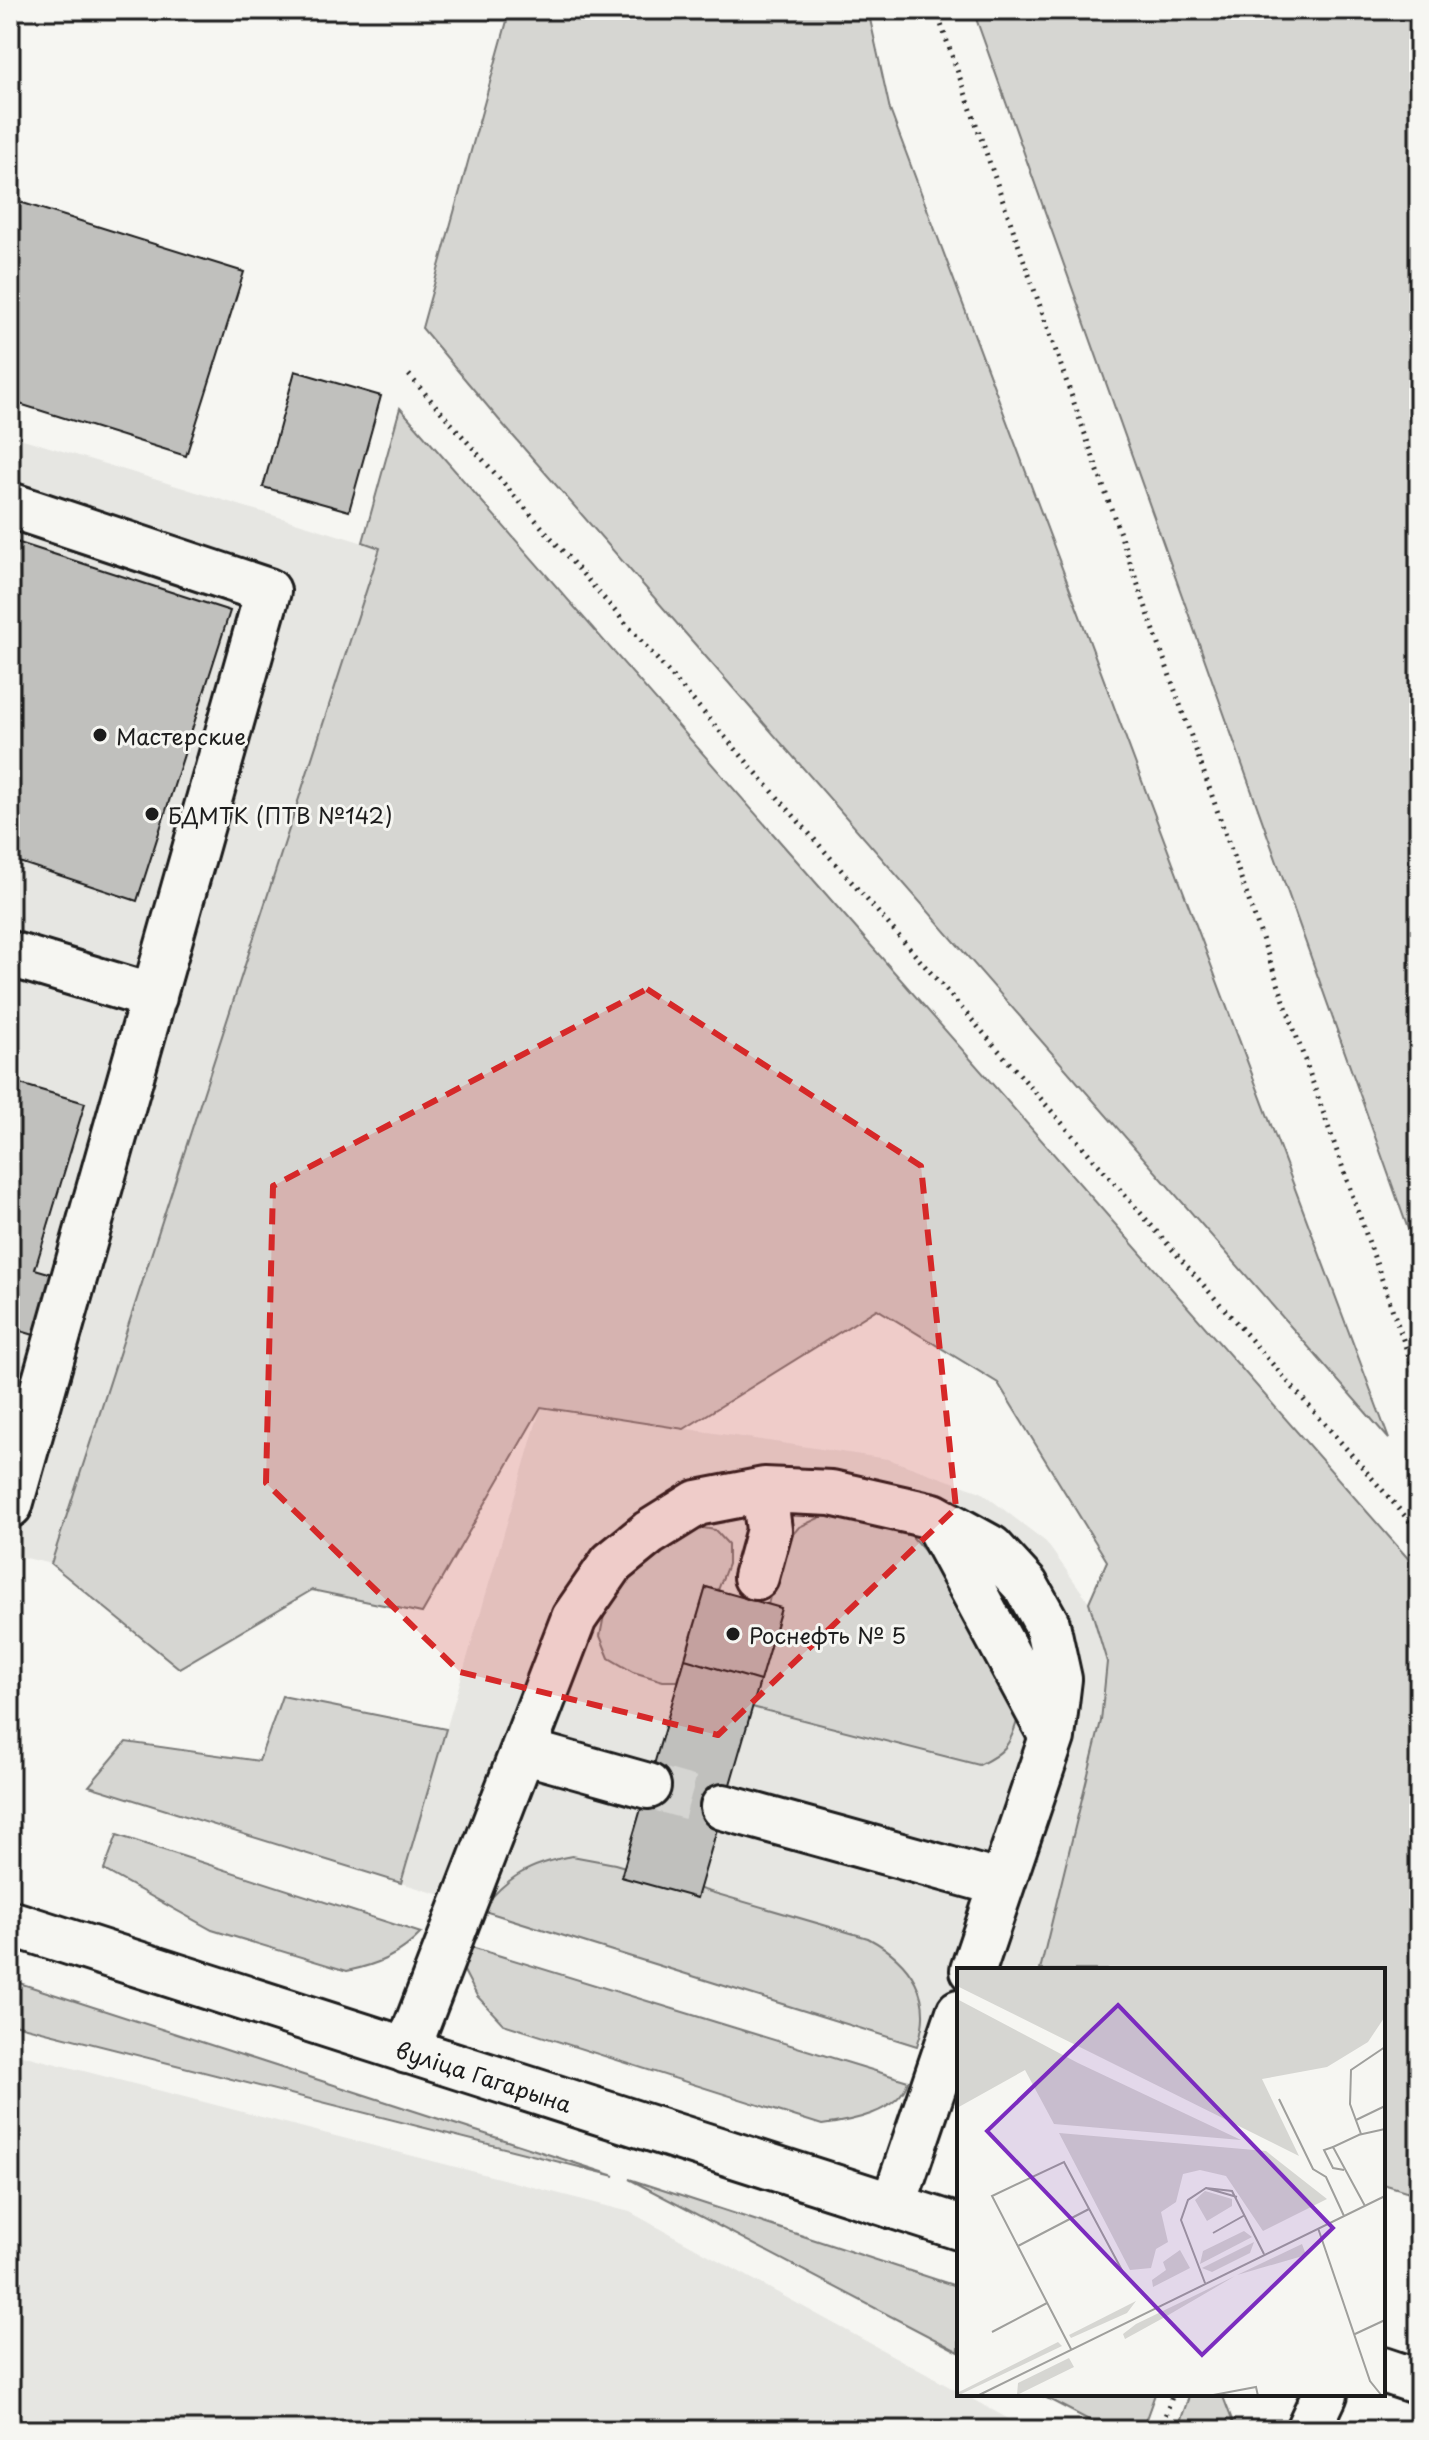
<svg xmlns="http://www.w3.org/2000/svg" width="1429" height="2440" font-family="'Playpen Sans',sans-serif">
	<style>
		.built { fill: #e6e6e2 }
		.green { fill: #d6d6d2; stroke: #797977; stroke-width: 2 }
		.building { fill: #c0c0bd; stroke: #1c1c1c; stroke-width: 2 }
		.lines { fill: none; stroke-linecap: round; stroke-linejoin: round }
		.minor-tunnel { stroke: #d5d5d2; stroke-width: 44; stroke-dasharray: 44 22; stroke-linecap: butt }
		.minor-casing { stroke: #1c1c1c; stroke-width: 50 }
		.major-casing { stroke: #1c1c1c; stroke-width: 50 }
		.path { stroke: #1c1c1c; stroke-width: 5; stroke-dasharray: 2 6; stroke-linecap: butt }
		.minor { stroke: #f6f6f2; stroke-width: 44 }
		.major { stroke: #f6f6f2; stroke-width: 44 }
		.marked { fill: #d62828; fill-opacity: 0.2; stroke: #d62828; stroke-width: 6; stroke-dasharray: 16 10; stroke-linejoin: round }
		.poi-dot { fill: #1c1c1c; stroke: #f6f6f2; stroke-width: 3 }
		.labels { text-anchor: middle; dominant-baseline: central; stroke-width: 6; stroke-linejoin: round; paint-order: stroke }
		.poi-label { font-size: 22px; fill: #1c1c1c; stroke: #f6f6f2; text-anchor: start }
		.street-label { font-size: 22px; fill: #1c1c1c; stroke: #f6f6f2 }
		.inset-road { fill: none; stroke: #9f9f9c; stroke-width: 2 }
		.view { fill: #7b2cbf; fill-opacity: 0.15; stroke: #7b2cbf; stroke-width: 4 }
		.inset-edge { fill: none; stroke: #1c1c1c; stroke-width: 4 }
	</style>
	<rect width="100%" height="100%" fill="#f6f6f2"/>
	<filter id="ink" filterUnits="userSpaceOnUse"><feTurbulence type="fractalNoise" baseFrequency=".0125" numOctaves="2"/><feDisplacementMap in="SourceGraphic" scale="16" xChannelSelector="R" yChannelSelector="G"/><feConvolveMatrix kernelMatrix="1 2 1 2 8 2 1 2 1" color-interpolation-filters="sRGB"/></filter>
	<g filter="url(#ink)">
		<path class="built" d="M10,435L380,548L51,1564L10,1554V1332L11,1328L66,1278L35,1269L85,1104L10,1081Z
			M541,1407L888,1459L981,1492L1046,1542L1089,1602L1107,1662L1101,1721L1040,1970H959V2051L401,1883Z
			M10,2052L630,2212L959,2392V2394H963L1029,2430H10Z"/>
		<path class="green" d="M510,10H868L890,110L1389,1439L500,421L422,328Z
			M973,10H1419V1260Z
			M400,408L1419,1571V2195L1383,2184V1970H1040L1101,1721L1107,1662L1089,1602L1107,1561L998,1383L877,1309L684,1429L541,1407L422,1613L312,1590L179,1668L51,1564L380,548L363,542Z
			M834,1511L908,1532L942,1571L1018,1718C1010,1746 1004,1753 979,1765L752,1707L781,1609L768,1605L781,1548L799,1527Z
			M691,1526L715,1530L728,1544V1564L718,1590L706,1587L678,1681H663L633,1672L609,1658L600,1636L605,1610L617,1585Z
			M282,1696L446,1729L401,1883L89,1786L126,1742L259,1761Z
			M117,1835L421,1933C400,1955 377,1965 347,1971L212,1930L104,1870Z
			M572,1856L615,1864L868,1938C911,1961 935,1997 917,2046L481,1910C508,1876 529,1864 572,1856Z
			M468,1946L908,2081C899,2113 850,2121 822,2125L503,2024L477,1996L464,1971Z
			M10,1980L615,2176L10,2023Z
			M629,2179L959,2287V2352Z
			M1039,2394H1155L1142,2430H1108Z
			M1190,2394H1222L1232,2420L1233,2430H1177Z"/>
		<path class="building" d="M10,199L244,272L186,456L10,401Z
			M295,371L381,396L349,511L263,487Z
			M10,540L230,611L137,901L10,859Z
			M10,1081L85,1103L35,1269L66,1278L47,1339L11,1328L10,1332Z
			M706,1587L781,1608L760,1681L685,1659Z
			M685,1659L760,1681L697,1898L621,1877Z"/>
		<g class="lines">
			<path class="minor-tunnel" d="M648,1786L723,1807"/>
			<defs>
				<path id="minor" d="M10,505L268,591L10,1505
					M10,954L154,997
					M933,1516L1052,1737
					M756,1577L769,1530L764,1490
					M523,1751L648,1786
					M723,1807L1002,1884
					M407,2051L574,1618L612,1563L649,1533L697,1503L764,1490L831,1493L933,1516L991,1548L1026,1586L1047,1624L1059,1679L1052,1737L973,1970
					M893,2206L959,2012"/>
				<path id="major" d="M10,1923L959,2227
					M1383,2370L1419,2382
					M1308,2430L1325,2394"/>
			</defs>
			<use href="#minor" class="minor-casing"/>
			<use href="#major" class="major-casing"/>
			<path class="path" d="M936,10L1419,1385
				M409,375L1419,1532
				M1160,2430L1173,2394"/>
			<use href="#minor" class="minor"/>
			<use href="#major" class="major"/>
		</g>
	</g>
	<path class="marked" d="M647,989L921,1166L956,1508L718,1735L460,1672L266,1483L273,1186Z"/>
	<g class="poi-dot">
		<circle cx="100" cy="735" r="8"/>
		<circle cx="152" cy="814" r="8"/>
		<circle cx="733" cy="1634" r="8"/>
	</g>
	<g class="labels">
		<g class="poi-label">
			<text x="116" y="735">Мастерские</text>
			<text x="168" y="814">БДМТК (ПТВ №142)</text>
			<text x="749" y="1634">Роснефть № 5</text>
		</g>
		<g class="street-label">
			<text transform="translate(484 2076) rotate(18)">вуліца Гагарына</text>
		</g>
	</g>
	<g transform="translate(957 1968)">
		<rect width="428" height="428" fill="#f6f6f2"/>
		<path d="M0,0H428L427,50L411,74L370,99L305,111L342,188L0,18ZM0,31L121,95L284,172L97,156L68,102L0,140ZM102,165L309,183L370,231L306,263L269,208L243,202L226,206L219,234L204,244L211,274L199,281L194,300L173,302ZM248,223L275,231V238L250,253L238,232ZM287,263L295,269L243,296L246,283ZM297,274L293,285L255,304L245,300ZM345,276L349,287L280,307ZM223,282L233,300L196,319L195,312L209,302L206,294ZM278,308L208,349L168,371L166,366L179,356ZM179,333L170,345L114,370L112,367ZM101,374L105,378L0,428V425ZM112,390L117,399L60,427L61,415Z" fill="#d6d6d2"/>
		<path class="inset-road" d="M322,131L356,201L369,209L387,248M399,152L428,138M401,167L428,161M376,179L367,182L376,200L387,202M249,220L280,229M408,238L376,179L404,166L393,136L394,102L428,79M361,260L413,413L425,428M256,265L288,247M61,278L132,241M248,315L224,252L231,232L249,220L275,223L307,286M35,364L90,335M398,366L428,352M114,381L35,228L107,194L167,306M20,428L428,228M251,428L299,419L301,428"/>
		<path class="view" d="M161,37L376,260L245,387L30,163Z"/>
		<rect width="428" height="428" class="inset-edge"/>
	</g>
	<rect width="1429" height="2440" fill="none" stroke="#f6f6f2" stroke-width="40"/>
	<rect x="20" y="20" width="1389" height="2400" fill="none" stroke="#1c1c1c" stroke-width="3" filter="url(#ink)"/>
</svg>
